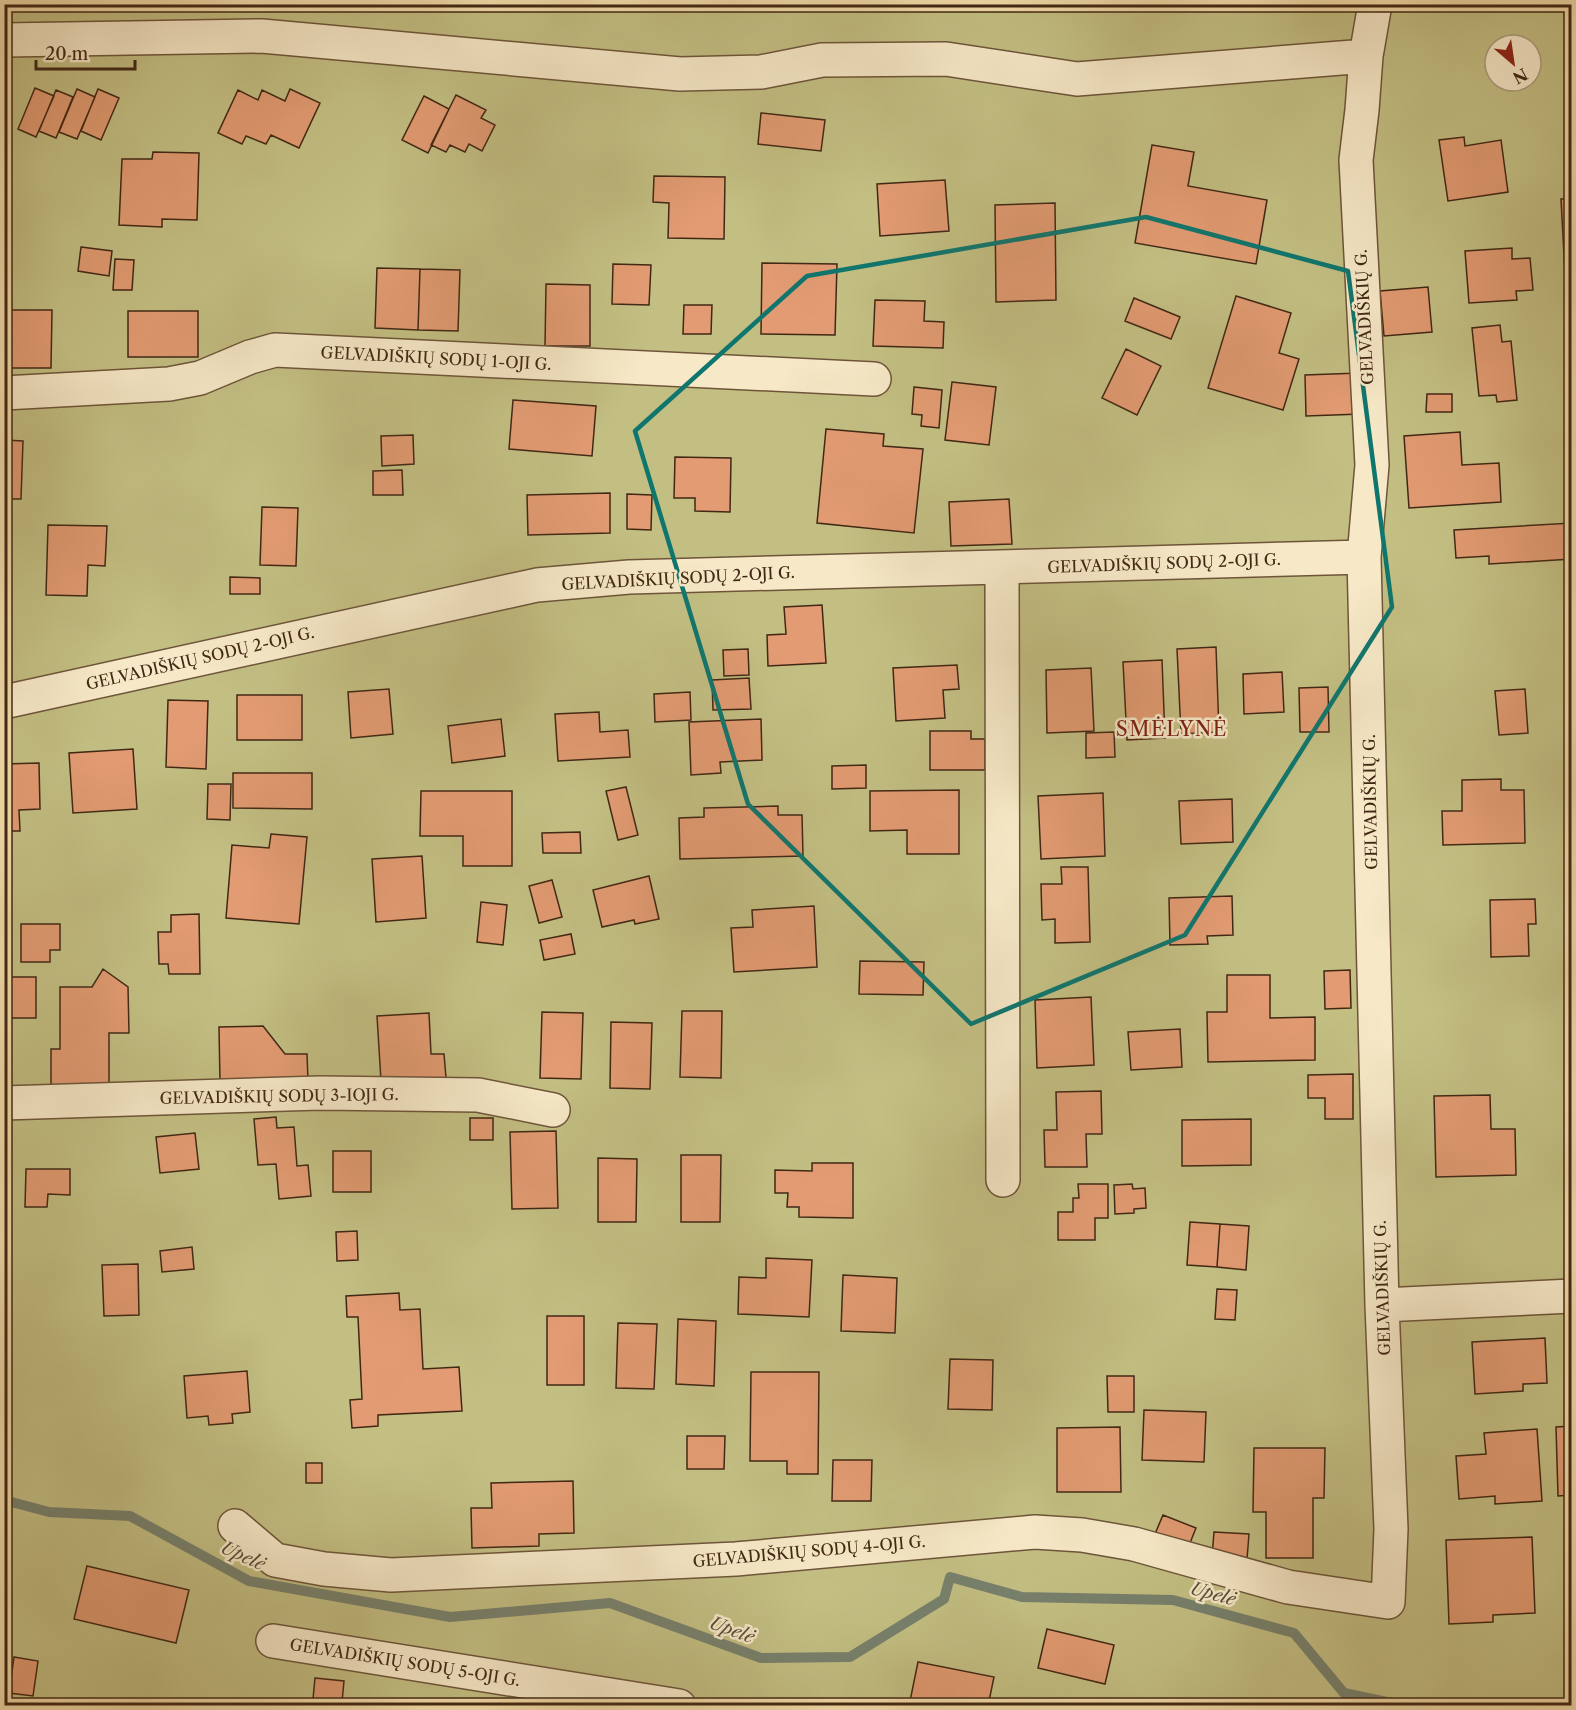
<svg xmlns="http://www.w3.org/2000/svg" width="1576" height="1710" font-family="'Libre Caslon Text',serif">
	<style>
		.green { fill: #c3bf83; stroke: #82744c; stroke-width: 1.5; fill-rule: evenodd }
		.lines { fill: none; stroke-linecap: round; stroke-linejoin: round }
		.stream { stroke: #77816d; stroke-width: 10 }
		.building { fill: #e29b72; stroke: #412814; stroke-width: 1.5 }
		.minor-casing { stroke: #6e553a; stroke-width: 36 }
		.minor { stroke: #f7e9c8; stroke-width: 33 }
		.marked { fill: none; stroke: #0f766e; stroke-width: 4.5; stroke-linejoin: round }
		.labels { text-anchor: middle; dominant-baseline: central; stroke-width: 5; stroke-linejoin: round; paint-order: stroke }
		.street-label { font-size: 16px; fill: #412814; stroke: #f7e9c8 }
		.water-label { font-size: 18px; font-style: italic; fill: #584d39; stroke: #f7e9c8 }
		.quarter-label { font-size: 20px; letter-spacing: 1.5px; fill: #7a1f14; stroke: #f7e9c8 }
	</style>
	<rect width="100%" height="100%" fill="#f3ddab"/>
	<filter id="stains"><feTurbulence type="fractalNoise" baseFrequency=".00333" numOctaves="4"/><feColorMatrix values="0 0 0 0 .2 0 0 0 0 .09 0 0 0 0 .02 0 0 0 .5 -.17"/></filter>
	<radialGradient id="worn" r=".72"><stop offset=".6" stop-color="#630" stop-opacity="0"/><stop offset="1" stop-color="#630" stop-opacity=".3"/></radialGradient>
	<path class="green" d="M5,5H1571V1705L5,1706ZM1495,45H1531V81H1495Z"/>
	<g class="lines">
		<path class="stream" d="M4,1500L49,1512L130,1516L249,1581L450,1617L610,1603L761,1658L850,1657L944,1599L950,1577L1022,1597L1173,1600L1294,1633L1344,1693L1406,1706"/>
	</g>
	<path class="building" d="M35,88L54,96L36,137L18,129Z
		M77,89L95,97L77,139L59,132Z
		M98,89L119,98L101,140L81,131Z
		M290,89L320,103L299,148L271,135L266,144L246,136L242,144L218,133L238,90L258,100L262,90L285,101Z
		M56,90L73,97L56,138L39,131Z
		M456,95L486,110L481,118L495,125L482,151L469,144L465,152L450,145L446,152L431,145Z
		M424,96L449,109L428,153L402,140Z
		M761,113L825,120L821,151L758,144Z
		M1464,137L1465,146L1501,140L1508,192L1448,201L1439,140Z
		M1152,145L1194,152L1188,186L1267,200L1256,264L1135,243Z
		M153,152L199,153L197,220L162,219V227L119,225L122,159H152Z
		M654,176L725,177L724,239L668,238L669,203L653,202Z
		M945,180L949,231L880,236L877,184Z
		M1561,199H1572V274H1565Z
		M1055,203L1056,300L996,302L995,205Z
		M81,247L112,251L109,276L78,271Z
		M1512,248V259L1530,258L1533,290L1516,291L1517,300L1469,303L1465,251Z
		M115,259L134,260L132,290H113Z
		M762,263L837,264L835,335L761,334Z
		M613,264L651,265L649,305L612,304Z
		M377,268L420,269L418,330L375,328Z
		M420,269L460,270L458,331L418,330Z
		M546,284L590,285V346H545Z
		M1428,287L1432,332L1384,336L1380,291Z
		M1236,296L1291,313L1279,353L1299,359L1283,410L1208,388Z
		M1134,298L1180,317L1171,339L1125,321Z
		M875,300L925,301L924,321L944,322L943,348L873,346Z
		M684,305H712L711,334H683Z
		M4,310H52L51,368H4Z
		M128,311H198V357H128Z
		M1500,325L1502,342L1511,341L1517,400L1497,402L1496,395L1479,396L1472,328Z
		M1126,349L1161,366L1137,415L1102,398Z
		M1359,373L1361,414L1306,416L1305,375Z
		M952,382L996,387L989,445L945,440Z
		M914,387L942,390L939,428L921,426L922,415L912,414Z
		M1427,394H1452V412H1426Z
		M513,400L596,406L592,456L509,449Z
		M826,429L884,434L883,446L923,449L914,533L817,523Z
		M1566,431H1572V465H1568Z
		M1460,432L1462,465L1499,463L1501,502L1409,508L1404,436Z
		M413,435L414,464L382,466L381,436Z
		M4,440L23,441L21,499H4Z
		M675,457L731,458L730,512L695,511V498H674Z
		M402,470L403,495H373V471Z
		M610,493V533L528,535L527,495Z
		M627,494L652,495L651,530L627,529Z
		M1009,499L1012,544L951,546L949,502Z
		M262,507L298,508L296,566L260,565Z
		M1572,523V559L1489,564V556L1456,558L1454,530Z
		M48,525L107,526L105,566L88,565L87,596L46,595Z
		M230,577L260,578V594H230Z
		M822,605L826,663L768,666L767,635L786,634L784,607Z
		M1216,647L1219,732L1181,734L1177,649Z
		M748,649L749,675L724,676L723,650Z
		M1162,660L1165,738L1127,740L1123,662Z
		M957,665L959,689L943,690L945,718L896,721L893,668Z
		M1091,668L1094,731L1047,733L1046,670Z
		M1282,672L1284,712L1244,714L1243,674Z
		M749,678L751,709L713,710L712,680Z
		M1328,687L1329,732H1300L1299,688Z
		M389,689L393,734L351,738L348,692Z
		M1525,689L1528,733L1499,735L1495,691Z
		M690,692L691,720L655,722L654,694Z
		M237,695H302V740H237Z
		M168,700L208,701L206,769L166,767Z
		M599,712L600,732L628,730L630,757L558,761L555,714Z
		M501,719L505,756L452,763L448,726Z
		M761,719L762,760L720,762L721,773L691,775L689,722Z
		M930,731H971V739H985V770H930Z
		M1114,732L1115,757L1086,758V733Z
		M133,749L137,809L73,813L69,753Z
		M39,763L40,809L19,810L20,831H4V764Z
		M866,765V788L832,789V766Z
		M233,773H312V809L233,808Z
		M1501,779V790H1524L1525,843L1443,845L1442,811H1462V780Z
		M208,784H231L230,820L207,819Z
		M626,787L638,835L618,840L606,791Z
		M959,790V854H907V830L870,831V791Z
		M421,791H512V866H463V836H420Z
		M1103,793L1105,856L1041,859L1038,796Z
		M1232,799L1233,842L1181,844L1179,801Z
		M778,806V815H802L803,856L680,859L679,818L704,817V808Z
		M580,832L581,853H543L542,833Z
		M271,834L307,837L299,924L226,918L232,845L269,848Z
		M422,856L426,918L376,922L372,859Z
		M1061,867H1088L1090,942L1055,943V919L1042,920L1041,884H1062Z
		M649,876L659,919L635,924L634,920L602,927L593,890Z
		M552,880L562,917L539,923L529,886Z
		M1232,896L1233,935L1207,936L1208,944L1170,945L1169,898Z
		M1535,899L1536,924H1528L1529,956L1491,957L1490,900Z
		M481,902L507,905L503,945L477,942Z
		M814,906L817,967L734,972L731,928L753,927L752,910Z
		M199,914L200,974H169L168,964H159L158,932H171V915Z
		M21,924H60V950H50V962H21Z
		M571,934L575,954L544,960L540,940Z
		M860,961L924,962L923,995L859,994Z
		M103,969L128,987L129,1033H109V1087H51V1049H60V987H92Z
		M1350,970L1351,1008L1325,1009L1324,971Z
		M1227,975H1270V1018L1315,1017V1060L1208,1062L1207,1012H1227Z
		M9,977H36V1018H9Z
		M1091,997L1094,1065L1037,1068L1035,1000Z
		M682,1011H722L721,1078L680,1077Z
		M542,1012L583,1013L581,1079L540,1078Z
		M429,1013L431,1054H444L446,1078L381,1081L377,1016Z
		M611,1022L652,1023L650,1089L610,1088Z
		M263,1026L285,1054H307L308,1080L220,1082L219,1027Z
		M1180,1029L1182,1067L1131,1070L1128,1032Z
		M1353,1074V1119H1325V1098H1308V1075Z
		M1101,1091L1102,1134H1086L1087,1167H1045L1044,1130H1057L1056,1092Z
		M1490,1095L1491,1129H1515L1516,1175L1436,1177L1434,1096Z
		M276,1117L277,1128L294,1127L297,1166L308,1165L311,1196L279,1199L276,1164L258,1165L254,1119Z
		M470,1118H493V1140H470Z
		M1251,1119V1165L1182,1166V1120Z
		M556,1131L558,1208L512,1209L510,1132Z
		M195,1133L199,1169L160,1173L156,1137Z
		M4,1134H7L10,1199L4,1200Z
		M333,1151H371V1192H333Z
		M681,1155H721L720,1222H681Z
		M598,1158L637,1159L636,1222H598Z
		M812,1163H853V1218L799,1217V1207H787L788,1193H775V1170L812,1171Z
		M26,1169H70V1195L48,1194L47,1207H25Z
		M1078,1184H1108V1218H1095V1240H1058V1212H1073V1198H1079Z
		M1132,1184L1133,1189L1145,1188L1146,1208L1134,1209V1213L1115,1214L1114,1185Z
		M1190,1222L1220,1224L1217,1267L1187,1265Z
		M1220,1224L1249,1226L1246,1270L1217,1267Z
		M357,1231L358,1260L337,1261L336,1232Z
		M192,1247L194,1269L162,1272L160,1251Z
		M766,1258L812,1260L809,1317L738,1314L739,1277L766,1278Z
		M138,1264L139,1315L104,1316L102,1265Z
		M843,1275L897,1278L895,1333L841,1331Z
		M1217,1289L1237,1290L1235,1320L1215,1319Z
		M399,1293L400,1310L420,1309L423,1369L459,1367L462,1411L378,1415V1426L352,1428L350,1400L362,1399L358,1317H347L346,1296Z
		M547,1316H584V1385H547Z
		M678,1319L716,1321L714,1386L676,1384Z
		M618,1323L657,1324L654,1389L616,1388Z
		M1545,1338L1547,1383L1523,1384V1391L1475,1394L1472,1342Z
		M950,1359L993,1360L992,1410L948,1409Z
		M247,1371L250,1412L232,1414L233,1423L209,1425L208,1416L187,1418L184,1376Z
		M751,1372H819L818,1474H787V1461H750Z
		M1107,1376H1134V1412H1108Z
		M1144,1410L1206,1412L1204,1462L1142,1460Z
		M1572,1426V1495L1558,1496L1556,1427Z
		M1120,1427L1121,1492H1057V1428Z
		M1537,1429L1542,1501L1495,1504V1496L1459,1499L1456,1456L1486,1454L1484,1433Z
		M687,1436H725L724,1469H687Z
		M1254,1448H1325L1324,1498H1313V1558H1266V1512H1253Z
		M833,1460H872L871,1501H832Z
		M306,1463H322V1483H306Z
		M573,1481L574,1533L539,1534V1546L472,1548L471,1508H492L491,1483Z
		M1163,1515L1196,1528L1188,1548L1155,1534Z
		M1214,1532L1249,1534L1247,1559L1212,1557Z
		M1532,1537L1535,1613L1493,1615V1622L1449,1624L1446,1540Z
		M87,1566L189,1590L176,1643L74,1619Z
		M1047,1629L1114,1645L1105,1684L1038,1668Z
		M14,1657L38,1661L33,1696L9,1693Z
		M918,1662L994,1677L988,1706H909Z
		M315,1678L344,1681L342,1702L313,1699Z"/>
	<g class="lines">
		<defs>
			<path id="minor" d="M4,40L262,36L680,74L761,72L822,60L946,59L1077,79L1366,56
				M4,393L169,384L200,378L250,357L275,350L874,379
				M1002,568L1003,1180
				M4,702L537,585L629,577L1364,557
				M4,1103L320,1093L478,1095L553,1110
				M1382,1305L1572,1296
				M235,1526L275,1560L324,1569L391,1575L736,1559L1035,1532L1082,1535L1134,1544L1288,1587L1388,1602L1391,1529L1382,1305L1364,557L1372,465L1356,160L1362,110L1366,56L1375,4
				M273,1641L679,1706"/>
		</defs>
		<use href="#minor" class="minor-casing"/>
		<use href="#minor" class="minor"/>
	</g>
	<path class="marked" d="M1146,217L1348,271L1392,607L1185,935L971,1024L748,804L635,431L807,276Z"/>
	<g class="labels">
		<g class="street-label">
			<text transform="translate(1364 317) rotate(-93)">GELVADIŠKIŲ G.</text>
			<text transform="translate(436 358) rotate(3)">GELVADIŠKIŲ SODŲ 1-OJI G.</text>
			<text transform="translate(1164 563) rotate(-2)">GELVADIŠKIŲ SODŲ 2-OJI G.</text>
			<text transform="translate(678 578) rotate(-3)">GELVADIŠKIŲ SODŲ 2-OJI G.</text>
			<text transform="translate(200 658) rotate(-13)">GELVADIŠKIŲ SODŲ 2-OJI G.</text>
			<text transform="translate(1370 802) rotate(-91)">GELVADIŠKIŲ G.</text>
			<text transform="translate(279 1096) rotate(-1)">GELVADIŠKIŲ SODŲ 3-IOJI G.</text>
			<text transform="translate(1382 1288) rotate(-92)">GELVADIŠKIŲ G.</text>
			<text transform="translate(809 1551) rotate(-5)">GELVADIŠKIŲ SODŲ 4-OJI G.</text>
			<text transform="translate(405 1662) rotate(9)">GELVADIŠKIŲ SODŲ 5-OJI G.</text>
		</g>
		<g class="water-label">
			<text transform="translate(243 1556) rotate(24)">Upelė</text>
			<text transform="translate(1213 1594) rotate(15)">Upelė</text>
			<text transform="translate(732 1630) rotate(20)">Upelė</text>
		</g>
		<g class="quarter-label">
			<text x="1172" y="729">SMĖLYNĖ</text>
		</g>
	</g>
	<rect width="1576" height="1710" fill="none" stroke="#f3ddab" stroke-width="24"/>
	<rect x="6" y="6" width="1564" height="1698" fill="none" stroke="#412814" stroke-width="3"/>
	<rect x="12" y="12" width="1552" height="1686" fill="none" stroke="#412814" stroke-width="1.5"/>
	<g transform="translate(1513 63) rotate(151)"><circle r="28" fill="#f7e9c8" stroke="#ae9c80" stroke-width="1.5"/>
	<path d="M0-4.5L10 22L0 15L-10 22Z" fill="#8f2418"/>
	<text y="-9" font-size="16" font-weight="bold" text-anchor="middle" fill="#412814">N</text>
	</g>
	<path d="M36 60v9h99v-9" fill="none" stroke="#412814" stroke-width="3"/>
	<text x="45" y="60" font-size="18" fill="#412814" stroke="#f7e9c8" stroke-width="4.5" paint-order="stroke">20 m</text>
	<rect width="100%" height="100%" filter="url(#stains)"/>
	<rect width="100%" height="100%" fill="url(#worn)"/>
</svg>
